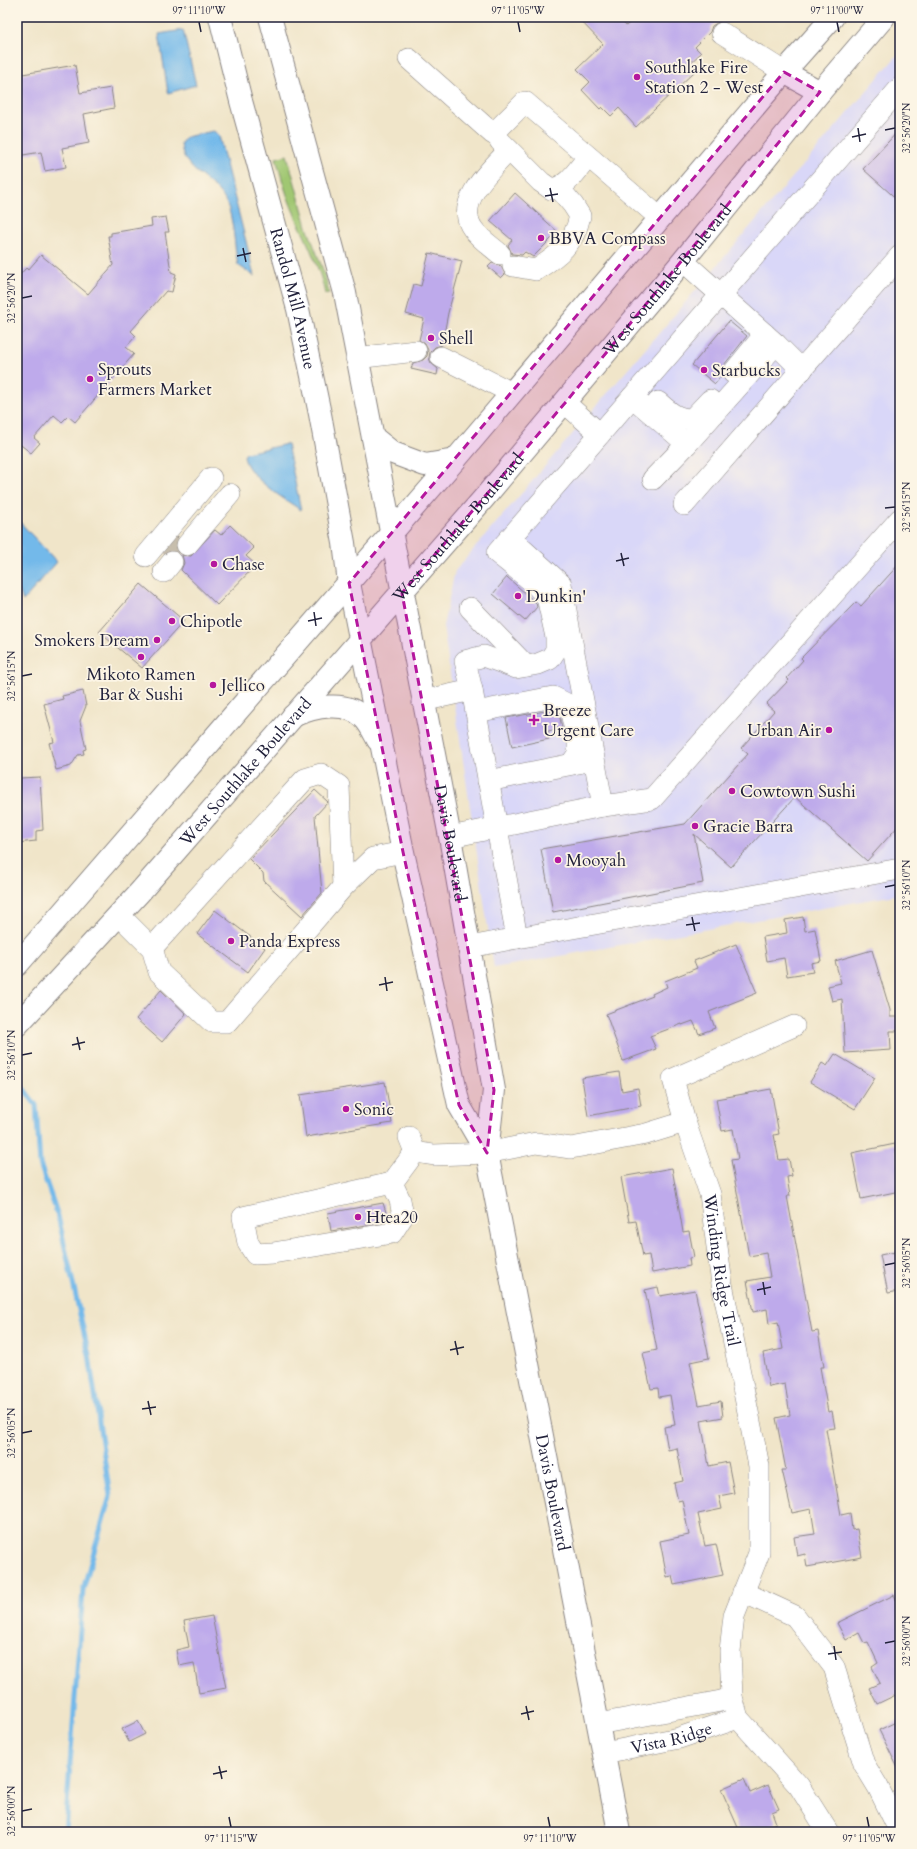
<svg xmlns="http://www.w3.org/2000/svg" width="917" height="1849" font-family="Cardo,serif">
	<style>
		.built { fill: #d9d7f8 }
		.green { fill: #a0c772; stroke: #617456 }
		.water { fill: #73b9ea; stroke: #4a6e92 }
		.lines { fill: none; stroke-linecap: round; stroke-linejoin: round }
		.stream { stroke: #73b9ea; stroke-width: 5 }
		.building { fill: #beaaeb }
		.minor-tunnel { stroke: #c7bead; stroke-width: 21; stroke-dasharray: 21 10; stroke-linecap: butt }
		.minor-casing { stroke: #898482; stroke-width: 22 }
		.major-casing { stroke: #898482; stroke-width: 24 }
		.minor { stroke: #fff; stroke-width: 21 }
		.major { stroke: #fff; stroke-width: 22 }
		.marked { fill: #b5179e; fill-opacity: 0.2; stroke: #b5179e; stroke-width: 3; stroke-dasharray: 8 5; stroke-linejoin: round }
		.ticks { fill: none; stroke: #22223b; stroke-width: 1.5 }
		.poi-dot { fill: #b5179e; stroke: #fcf5e5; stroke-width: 1.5 }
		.labels { text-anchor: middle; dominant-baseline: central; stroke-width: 3.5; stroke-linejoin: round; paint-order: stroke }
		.poi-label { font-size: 17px; fill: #22223b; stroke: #fcf5e5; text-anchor: start }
		.street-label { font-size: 17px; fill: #22223b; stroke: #fcf5e5 }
		.neatline { fill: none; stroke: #22223b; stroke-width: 1.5 }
		.ticks-label { font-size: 10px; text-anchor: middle; fill: #22223b }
	</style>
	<rect width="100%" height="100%" fill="#fcf5e5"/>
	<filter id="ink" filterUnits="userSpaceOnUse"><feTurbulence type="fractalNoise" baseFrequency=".025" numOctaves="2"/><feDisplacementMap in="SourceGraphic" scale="8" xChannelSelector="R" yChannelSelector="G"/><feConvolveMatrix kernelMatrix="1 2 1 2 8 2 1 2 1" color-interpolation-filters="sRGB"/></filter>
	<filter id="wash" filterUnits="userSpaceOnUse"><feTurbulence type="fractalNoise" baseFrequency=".012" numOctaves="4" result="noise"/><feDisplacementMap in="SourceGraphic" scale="16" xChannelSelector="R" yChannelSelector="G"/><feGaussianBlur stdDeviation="0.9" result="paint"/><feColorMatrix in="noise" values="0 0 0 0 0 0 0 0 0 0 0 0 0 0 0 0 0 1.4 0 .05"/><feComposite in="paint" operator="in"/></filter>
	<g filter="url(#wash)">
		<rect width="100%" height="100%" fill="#f0e5c9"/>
		<path class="built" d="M900,52V894L494,968L443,626L455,571Z"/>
		<path class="green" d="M287,155L308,230L325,275L329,293L325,294C319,263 304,237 292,208C285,192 281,175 276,158Z"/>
		<path class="water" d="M183,30L196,85L168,93L159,34Z
			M213,131L217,133L219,136C230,183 244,229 254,276L238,265C234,246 234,218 226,202C214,178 182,172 181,143L186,137Z
			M287,444L301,510C284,499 246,476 244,456L246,453Z
			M17,519L57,562L23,601L17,584Z"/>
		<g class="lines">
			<path class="stream" d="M17,1080L36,1105L40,1164L58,1216L89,1355L110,1496L83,1590L65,1832"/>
		</g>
		<g id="blocks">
			<path class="building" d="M577,17H618L626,26L636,17H726L712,26L710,32L695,47L701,53L688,65L694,72L636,127L619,108L611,116L602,107L600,109L582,90L590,82L577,69L603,44Z
				M75,65L80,93L111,88L114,108L84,114L89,143L62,148L66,167L45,171L41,152L17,156V75Z
				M900,129V202L863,169Z
				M515,193L558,232L533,257L525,252L522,255L512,254L508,245L512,240L490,221Z
				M166,217L169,232H165L171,272L176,274L172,292L166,291L131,331L136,336L126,347L134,354L75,422L68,416L62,422L54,415L34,438L40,443L31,453L17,442V278L26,268L28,270L41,255L88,294L113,265L108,236H111V233L152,226L151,219Z
				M429,253L462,261L448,313L442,345L435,347L430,352L429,358L431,363L438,369L437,375L411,369L413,363L423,360L427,356L428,350L425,344L419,340L424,319L406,314L414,284L421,286Z
				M492,263L501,266L505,274L501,278L488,267Z
				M729,321L747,336L724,365L722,375L715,384L692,365Z
				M230,525L254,548L246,556L256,565L217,605L181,570L184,563L182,555L191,556L215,530L221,535Z
				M178,536L175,543L177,552L168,551L164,554Z
				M900,563V824L867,861L795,797L731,867L694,834L703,883L553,912L541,849L685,824L748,754L741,748L774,711L766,704L789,680L787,678L803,660L801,658L856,602L861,606Z
				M507,577L536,603L537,607L525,621L493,594Z
				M141,584L184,621L142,668L99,632Z
				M83,691L86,706L80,721L86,749L83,750L84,754L78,755L71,766L56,770L49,743L54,742L44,704L63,699L62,696Z
				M551,710L559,713L562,728L548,731L549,739L512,747L506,718Z
				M40,777L43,830L36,831V841L17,843V783L20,782V778Z
				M315,790L328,802L315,816L322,893L302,916L264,881L263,873L249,859Z
				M215,910L265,948L248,972L197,934Z
				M803,917L805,931L815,929L821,961L811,963L813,972L787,976L784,958L767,961L763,937L787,933L785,920Z
				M736,944L757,993L709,1012L715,1028L699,1034L693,1021L682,1025V1024L650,1036L656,1049L623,1061L606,1014L653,996L652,994L667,987L665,981L697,968L694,961Z
				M872,950L890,1010V1017H900V1031H890L891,1050L845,1053L842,999L832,1001L828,986L841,983L835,961Z
				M161,990L186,1014L162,1042L136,1019Z
				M835,1054L875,1078L855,1109L810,1082L822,1063L827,1066Z
				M619,1072L622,1091L638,1088L641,1106L588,1116L582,1078Z
				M385,1082L392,1123L306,1137L300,1095Z
				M771,1089L779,1134L774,1135L779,1160L789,1159L792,1176L787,1177L790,1196H787L812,1332L818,1331L824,1367H820L824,1390L828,1412L832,1411L835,1428L826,1429L841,1515L850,1513L852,1530L857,1529L862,1557L807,1567L805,1554L797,1556L794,1537L815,1534L811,1509L792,1513L782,1470H786L776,1418L790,1415L785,1384L769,1387L763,1353L783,1349L778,1322L769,1324L767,1309L753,1312L747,1281L770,1277L766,1253L749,1256L731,1160L738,1159L733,1129L722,1131L716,1099Z
				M895,1144L900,1170V1191L861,1199L852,1153Z
				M672,1168L683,1232L689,1231L694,1257L689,1258L690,1266L652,1273L649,1255L643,1256L636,1221L629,1222L621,1177Z
				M383,1203L388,1218L385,1222L331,1231L328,1213Z
				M900,1251V1291L888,1293L880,1255Z
				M658,1287L660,1296L695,1290L709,1358L690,1362L699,1405L721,1401L723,1417L701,1421L709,1466L728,1462L734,1493L719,1496L722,1509L698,1514L705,1546L716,1544L723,1575L674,1585L672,1576L667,1577L660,1541L689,1535L682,1500L678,1501L674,1483L683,1481L677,1448L668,1450L664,1427L675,1425L670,1395L659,1397L658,1388L651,1389L643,1353L657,1350L645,1290Z
				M894,1595L900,1608V1693L877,1704L869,1688L880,1683L872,1667L878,1663L868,1642L864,1643L859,1633L846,1640L837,1623Z
				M212,1616L226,1688L199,1693L194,1663L179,1666L176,1650L189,1647L184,1621Z
				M900,1720V1772L879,1730Z
				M138,1721L145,1734L129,1742L122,1729Z
				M744,1779L750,1793L768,1785L779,1809L772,1812L776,1823L756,1832H740L721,1789Z"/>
		</g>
	</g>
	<g filter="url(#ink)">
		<use href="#blocks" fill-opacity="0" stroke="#898482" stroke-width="1"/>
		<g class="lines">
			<path class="minor-tunnel" d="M164,554L179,537"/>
			<defs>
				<g id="minor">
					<path d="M722,33L784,72"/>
					<path d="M409,59L493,134L525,102L660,218"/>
					<path d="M500,141L541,182L551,189C568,187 578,169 588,157"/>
					<path d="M500,254C491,246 479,238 473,229C453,202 493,168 509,150"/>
					<path d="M683,261L776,344L802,370"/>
					<path d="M513,266L536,270C559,255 574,244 580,216L573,205L559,188"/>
					<path d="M441,357L512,393"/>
					<path d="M356,358L416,351"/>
					<path d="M733,373L765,334"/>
					<path d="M632,397L687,444L776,344"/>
					<path d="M658,402C669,412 677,419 692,419L710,400"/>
					<path d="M565,403L600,434"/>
					<path d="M653,479L687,444"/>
					<path d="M684,505L900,256"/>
					<path d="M510,538L561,584L603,806"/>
					<path d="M187,545L230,494"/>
					<path d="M146,556L211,478"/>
					<path d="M164,572L172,562"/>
					<path d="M470,608L526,666"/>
					<path d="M472,690L517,938L900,869"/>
					<path d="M422,701L472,690L465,661L484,656L516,668L538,664L550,659L556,650V637L547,597L534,583L497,553L900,88"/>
					<path d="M476,712L553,697L569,705L578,742V754L571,764"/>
					<path d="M488,781L583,762"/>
					<path d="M450,837L603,806L652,799L900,519"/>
					<path d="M119,915L152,948L159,972L212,1022H227L343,887L373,858L403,852"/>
					<path d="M470,947L517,938"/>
					<path d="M152,948L305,779L321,774L339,786L343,887"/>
					<path id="s1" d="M794,1026L673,1079L685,1122L710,1194L722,1284L759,1466V1553L734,1616L730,1651L732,1697L738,1718L799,1786L828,1832"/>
					<path d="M409,1137L415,1152L434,1155L487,1153L536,1143L571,1148L646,1134L685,1122"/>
					<path d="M392,1183L400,1200L403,1216L392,1233L273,1253L255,1254L248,1243L243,1217L392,1183L415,1152"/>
					<path d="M743,1592L795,1616L834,1667L864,1764L878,1787L897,1826L898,1832"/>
					<path d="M598,1724L721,1701L732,1697"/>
					<path id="s2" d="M604,1753L679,1738L738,1718"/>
				</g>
				<g id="major">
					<path id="s3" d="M220,17L241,101L298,309L320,414L344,543L349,583L403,852L459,1105L487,1153"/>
					<path id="s4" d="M270,17L345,293L450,837L494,1090L487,1153L619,1832"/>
					<path d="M784,72L820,92"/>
					<path d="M373,437L393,453L425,465L455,460"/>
					<path d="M293,716C313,707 346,699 364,718C370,724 374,733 378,740"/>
					<path d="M17,965L455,460L784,72L833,17"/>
					<path id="s5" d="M17,1025L139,893L484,498L683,261L820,92L884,17"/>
				</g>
			</defs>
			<use href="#minor" class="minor-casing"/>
			<use href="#major" class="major-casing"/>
			<use href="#minor" class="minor"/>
			<use href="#major" class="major"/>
		</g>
	</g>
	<path class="marked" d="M784,72L820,92L565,403L402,593L494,1090L487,1153L459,1105L403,852L349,583Z"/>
	<path class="ticks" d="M199,22L201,32M518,22L520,32M837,22L839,32M858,128L860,142M885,130L895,128M852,137L866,134M550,188L553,202M545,196L558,194M243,248L246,262M237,256L251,253M22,298L32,296M885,508L895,507M621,553L624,566M616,561L629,558M314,612L316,626M308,621L322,618M22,676L32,674M885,887L895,885M692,917L695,931M686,925L700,923M385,977L387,991M379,985L393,982M77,1037L80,1050M72,1045L85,1042M22,1055L32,1053M885,1265L895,1263M763,1282L765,1295M757,1290L771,1287M455,1341L458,1355M450,1350L464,1347M148,1401L151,1415M142,1409L156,1407M22,1433L32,1431M885,1643L895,1641M834,1646L836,1660M828,1654L842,1652M526,1706L529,1720M521,1714L534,1711M219,1766L222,1779M213,1774L227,1771M22,1811L32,1809M229,1817L231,1827M548,1817L550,1827M867,1817L869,1827"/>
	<g class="poi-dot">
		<circle cx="637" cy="77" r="4"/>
		<circle cx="541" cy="238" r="4"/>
		<circle cx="431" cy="338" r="4"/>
		<circle cx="704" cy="370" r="4"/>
		<circle cx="90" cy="379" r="4"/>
		<circle cx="214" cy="564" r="4"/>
		<circle cx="518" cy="596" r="4"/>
		<circle cx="172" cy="621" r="4"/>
		<circle cx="157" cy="640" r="4"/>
		<circle cx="141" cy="657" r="4"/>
		<circle cx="213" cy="685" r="4"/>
		<path d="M532 714h4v4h4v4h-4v4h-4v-4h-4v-4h4z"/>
		<circle cx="829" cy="730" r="4"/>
		<circle cx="732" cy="791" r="4"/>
		<circle cx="695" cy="826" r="4"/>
		<circle cx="558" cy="860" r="4"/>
		<circle cx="231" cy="941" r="4"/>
		<circle cx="346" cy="1109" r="4"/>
		<circle cx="358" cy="1217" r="4"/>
	</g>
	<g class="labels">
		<g class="poi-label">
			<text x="645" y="67">Southlake Fire<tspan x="645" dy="20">Station 2 - West</tspan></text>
			<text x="549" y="238">BBVA Compass</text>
			<text x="439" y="338">Shell</text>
			<text x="98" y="369">Sprouts<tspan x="98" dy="20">Farmers Market</tspan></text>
			<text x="712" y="370">Starbucks</text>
			<text x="222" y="564">Chase</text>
			<text x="526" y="596">Dunkin'</text>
			<text x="180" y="621">Chipotle</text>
			<text x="149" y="640" text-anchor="end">Smokers Dream</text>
			<text x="141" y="674" text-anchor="middle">Mikoto Ramen<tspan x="141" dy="20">Bar &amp; Sushi</tspan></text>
			<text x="221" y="685">Jellico</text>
			<text x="543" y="710">Breeze<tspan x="543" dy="20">Urgent Care</tspan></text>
			<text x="821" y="730" text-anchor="end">Urban Air</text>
			<text x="740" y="791">Cowtown Sushi</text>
			<text x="703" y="826">Gracie Barra</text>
			<text x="566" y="860">Mooyah</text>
			<text x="239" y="941">Panda Express</text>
			<text x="354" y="1109">Sonic</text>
			<text x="366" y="1217">Htea20</text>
		</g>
		<g class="street-label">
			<text stroke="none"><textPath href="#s5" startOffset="989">West Southlake Boulevard</textPath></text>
			<text stroke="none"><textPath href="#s3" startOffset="291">Randol Mill Avenue</textPath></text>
			<text stroke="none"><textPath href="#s5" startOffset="665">West Southlake Boulevard</textPath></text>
			<text stroke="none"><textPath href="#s5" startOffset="341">West Southlake Boulevard</textPath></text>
			<text stroke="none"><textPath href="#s4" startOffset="846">Davis Boulevard</textPath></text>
			<text stroke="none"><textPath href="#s1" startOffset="330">Winding Ridge Trail</textPath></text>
			<text stroke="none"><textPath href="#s4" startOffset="1506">Davis Boulevard</textPath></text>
			<text stroke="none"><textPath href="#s2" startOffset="69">Vista Ridge</textPath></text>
		</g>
	</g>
	<rect width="917" height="1849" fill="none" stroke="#fcf5e5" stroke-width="44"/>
	<rect x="22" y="22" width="873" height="1805" class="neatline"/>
	<g class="ticks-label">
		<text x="199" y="14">97°11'10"W</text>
		<text x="518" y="14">97°11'05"W</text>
		<text x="837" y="14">97°11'00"W</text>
		<text transform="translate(906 128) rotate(-90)" y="4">32°56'20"N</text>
		<text transform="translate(11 298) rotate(-90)" y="4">32°56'20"N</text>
		<text transform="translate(906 507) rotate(-90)" y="4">32°56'15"N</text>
		<text transform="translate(11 676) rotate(-90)" y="4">32°56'15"N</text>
		<text transform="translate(906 885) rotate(-90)" y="4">32°56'10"N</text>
		<text transform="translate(11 1055) rotate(-90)" y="4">32°56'10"N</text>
		<text transform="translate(906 1263) rotate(-90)" y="4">32°56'05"N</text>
		<text transform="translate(11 1433) rotate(-90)" y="4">32°56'05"N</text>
		<text transform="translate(906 1641) rotate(-90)" y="4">32°56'00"N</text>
		<text transform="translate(11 1811) rotate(-90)" y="4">32°56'00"N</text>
		<text x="231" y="1842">97°11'15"W</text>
		<text x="550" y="1842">97°11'10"W</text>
		<text x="869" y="1842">97°11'05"W</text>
	</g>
</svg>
